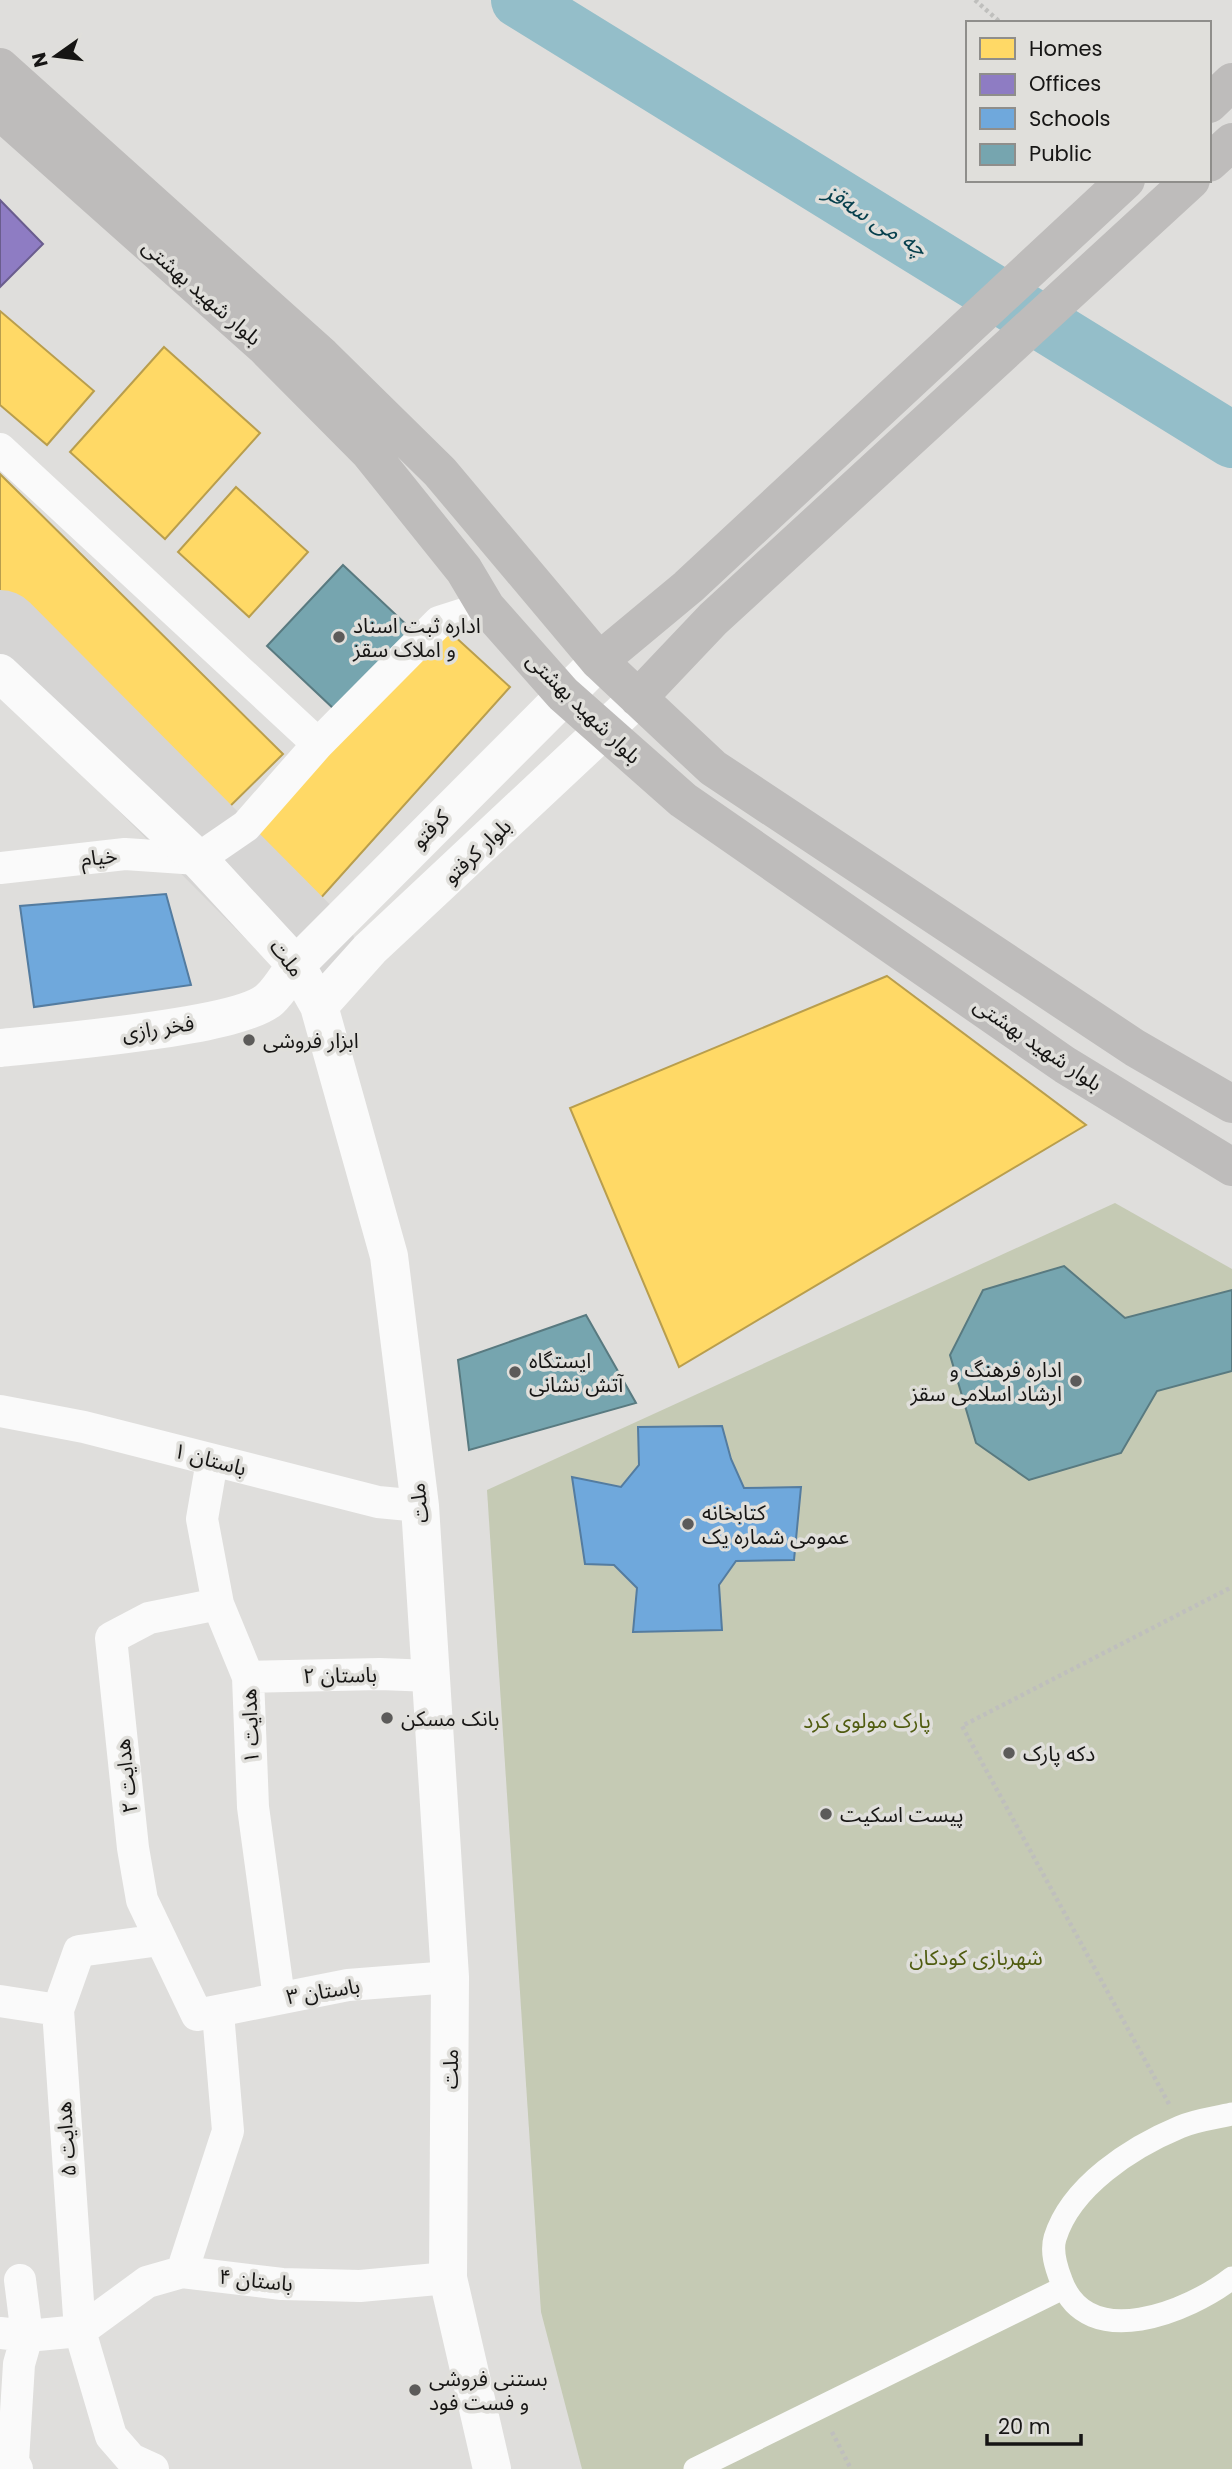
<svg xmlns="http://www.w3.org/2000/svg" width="1232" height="2469" font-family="Poppins,'Noto Sans Arabic',sans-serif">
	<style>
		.green { fill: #c5cab4 }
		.homes { fill: #ffd966; stroke: #b99e4d; stroke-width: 2 }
		.offices { fill: #8e7cc3; stroke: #6a5d8e; stroke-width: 2 }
		.schools { fill: #6fa8dc; stroke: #547ca0; stroke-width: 2 }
		.public { fill: #76a5af; stroke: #597a80; stroke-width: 2 }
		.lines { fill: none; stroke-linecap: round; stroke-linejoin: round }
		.river { stroke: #94bec9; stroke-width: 56 }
		.taxiway { stroke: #d6d5d4; stroke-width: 84 }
		.path { stroke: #bfbfbd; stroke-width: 4.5; stroke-dasharray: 3.5 3.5; stroke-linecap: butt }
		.pedestrian { stroke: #fafafa; stroke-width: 23 }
		.minor { stroke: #fafafa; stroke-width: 32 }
		.tertiary { stroke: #fafafa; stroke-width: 38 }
		.secondary { stroke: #bebcbb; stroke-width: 38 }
		.poi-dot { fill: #5c5b5a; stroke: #e0dfdb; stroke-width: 2.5 }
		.labels { text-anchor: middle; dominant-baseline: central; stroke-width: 7; stroke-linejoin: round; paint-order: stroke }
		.street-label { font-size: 21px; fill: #161514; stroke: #e0dfdb }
		.poi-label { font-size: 21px; fill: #161514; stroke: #e0dfdb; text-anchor: start }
		.park-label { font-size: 21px; fill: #505c10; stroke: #e0dfdb }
		.water-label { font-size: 23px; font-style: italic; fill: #053f4c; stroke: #e0dfdb }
	</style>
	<rect width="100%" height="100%" fill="#dfdedc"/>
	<path class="green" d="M1115,1203L1232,1269V2469H582L541,2312L487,1490Z"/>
	<path class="homes" d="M0,311L94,391L47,445L0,405Z
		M164,347L260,433L165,539L70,452Z
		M0,474L283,754L218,818L0,613Z
		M236,487L308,552L249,617L178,552Z
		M439,622L510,687L310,910L238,845Z
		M887,976L1086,1125L679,1367L570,1108Z"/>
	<path class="offices" d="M0,200L43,244L0,287Z"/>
	<path class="schools" d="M166,894L191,985L34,1007L20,906Z
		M722,1426L731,1459L744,1488L801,1487L794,1560L736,1561L719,1585L722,1630L633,1632L637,1588L614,1565L585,1564L572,1477L621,1487L639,1465L638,1427Z"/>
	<path class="public" d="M343,565L411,629L335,710L267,646Z
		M1064,1266L1125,1318L1232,1290V1371L1157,1391L1121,1453L1029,1480L976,1443L950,1355L983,1290Z
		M586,1315L636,1403L469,1450L458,1360Z"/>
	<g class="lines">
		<path class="river" d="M519,0L1232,440"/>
		<path class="taxiway" d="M0,632L313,947"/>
		<path class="path" d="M975,0L1001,23
			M1169,2104L962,1726L1232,1587
			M832,2432L851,2469"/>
		<path class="pedestrian" d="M1232,2114C1215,2118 1196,2120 1180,2127C1132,2147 1071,2186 1055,2238C1051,2252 1056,2267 1061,2280C1087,2354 1190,2311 1232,2278
			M695,2469L1063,2288"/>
		<path class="minor" d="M0,449L318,744
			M0,868L125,854L198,859L246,826L318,744L439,622L486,607
			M0,1411L84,1427L378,1502L420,1506
			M212,1461L202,1519L218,1604L248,1677L253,1807L279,1998
			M218,1604L149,1618L111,1638L133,1848L142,1900L197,2015L348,1985L450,1977
			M248,1677L380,1674L432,1676
			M0,2001L58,2010
			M182,2272L228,2131L218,2013
			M80,2331L147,2282L182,2272L282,2284L360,2286L448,2278
			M0,2333L27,2336L80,2331
			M17,2469L13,2461L19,2364L27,2336L20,2280
			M153,2469L131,2459L111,2436L80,2331L58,2010L79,1951L160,1940"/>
		<path class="tertiary" d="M0,673L198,859L296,965L319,1006L389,1256L420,1506L450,1977L448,2278L492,2469
			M319,1006L370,949L638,698
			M0,1048C49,1043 240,1027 270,999C280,990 288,975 296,965L599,661"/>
		<path class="secondary" d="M0,67L322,356L440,472L599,661L713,768L1135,1048L1232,1104
			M1209,104L1232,82
			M0,111L264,346L370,453L464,570L486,607L563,694L683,800L1065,1065L1232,1167
			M1209,163L1232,142
			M599,661L688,587L1126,180
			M638,698L713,619L1191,180"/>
	</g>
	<g class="poi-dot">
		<circle cx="339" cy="637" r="7"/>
		<circle cx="249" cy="1040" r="7"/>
		<circle cx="515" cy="1372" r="7"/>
		<circle cx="1076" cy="1381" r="7"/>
		<circle cx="688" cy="1524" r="7"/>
		<circle cx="387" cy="1718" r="7"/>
		<circle cx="1009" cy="1753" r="7"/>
		<circle cx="826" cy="1814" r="7"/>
		<circle cx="415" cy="2390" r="7"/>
	</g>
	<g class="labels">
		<g class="street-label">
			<text transform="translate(202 292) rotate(41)">بلوار شهید بهشتی</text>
			<text transform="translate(584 708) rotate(44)">بلوار شهید بهشتی</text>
			<text transform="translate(430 829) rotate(-46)">کرفتو</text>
			<text transform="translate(477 851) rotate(-43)">بلوار کرفتو</text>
			<text transform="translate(99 857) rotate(-6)">خیام</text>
			<text transform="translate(287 958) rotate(52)">ملت</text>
			<text transform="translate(158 1028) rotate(-9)">فخر رازی</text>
			<text transform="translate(1038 1044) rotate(34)">بلوار شهید بهشتی</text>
			<text transform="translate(210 1459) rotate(15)">باستان ۱</text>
			<text transform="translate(419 1503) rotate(-96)">ملت</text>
			<text transform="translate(340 1675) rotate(-1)">باستان ۲</text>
			<text transform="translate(250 1726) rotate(-92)">هدایت ۱</text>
			<text transform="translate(126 1776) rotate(-96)">هدایت ۲</text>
			<text transform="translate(323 1991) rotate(-9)">باستان ۳</text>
			<text transform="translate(450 2069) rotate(-90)">ملت</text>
			<text transform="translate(66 2139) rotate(-94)">هدایت ۵</text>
			<text transform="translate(256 2280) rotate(6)">باستان ۴</text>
		</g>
		<g class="poi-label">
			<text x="353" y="625">اداره ثبت اسناد<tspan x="353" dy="24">و املاک سقز</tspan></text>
			<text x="263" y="1040">ابزار فروشی</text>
			<text x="529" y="1360">ایستگاه<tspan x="529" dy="24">آتش نشانی</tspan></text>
			<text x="1062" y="1369" text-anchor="end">اداره فرهنگ و<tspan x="1062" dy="24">ارشاد اسلامی سقز</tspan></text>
			<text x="702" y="1512">کتابخانه<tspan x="702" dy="24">عمومی شماره یک</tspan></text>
			<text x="401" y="1718">بانک مسکن</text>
			<text x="1023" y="1753">دکه پارک</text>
			<text x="840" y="1814">پیست اسکیت</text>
			<text x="429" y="2378">بستنی فروشی<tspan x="429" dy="24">و فست فود</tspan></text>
		</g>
		<g class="park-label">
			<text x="867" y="1720">پارک مولوی کرد</text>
			<text x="976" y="1957">شهربازی کودکان</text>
		</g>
		<g class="water-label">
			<text transform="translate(876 220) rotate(32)">چە می سەقز</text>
		</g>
	</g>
	<rect x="966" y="21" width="245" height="161" fill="#e0dfdb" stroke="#8f8e8b" stroke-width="2"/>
	<rect x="980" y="38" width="35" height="21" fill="#ffd966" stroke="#8f8e8b" stroke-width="2"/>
	<text x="1029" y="56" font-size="21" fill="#161514">Homes</text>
	<rect x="980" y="74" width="35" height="21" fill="#8e7cc3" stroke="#8f8e8b" stroke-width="2"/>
	<text x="1029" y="91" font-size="21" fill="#161514">Offices</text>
	<rect x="980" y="108" width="35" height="21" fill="#6fa8dc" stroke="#8f8e8b" stroke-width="2"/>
	<text x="1029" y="126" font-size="21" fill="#161514">Schools</text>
	<rect x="980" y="144" width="35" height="21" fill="#76a5af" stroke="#8f8e8b" stroke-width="2"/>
	<text x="1029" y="161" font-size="21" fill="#161514">Public</text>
	<g transform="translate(56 56) rotate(256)" stroke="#e0dfdb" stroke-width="5" paint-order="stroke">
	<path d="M0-5L12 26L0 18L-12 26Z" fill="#161514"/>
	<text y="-10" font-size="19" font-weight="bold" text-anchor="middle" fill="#161514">N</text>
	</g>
	<path d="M987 2434v10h94v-10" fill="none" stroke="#161514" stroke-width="3.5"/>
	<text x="998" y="2434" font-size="21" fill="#161514" stroke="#e0dfdb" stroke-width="5" paint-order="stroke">20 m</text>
</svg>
